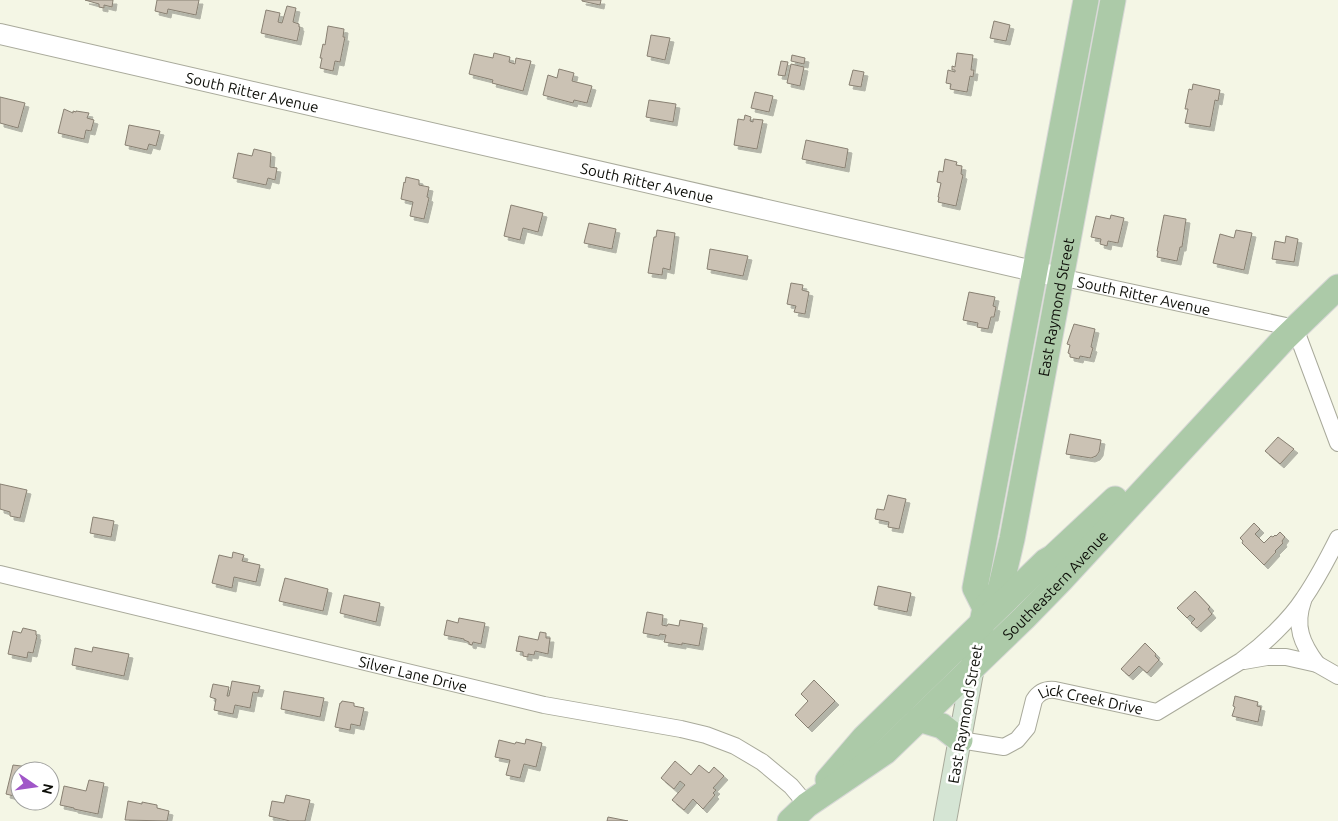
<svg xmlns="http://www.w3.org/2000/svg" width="1338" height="821" font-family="Ubuntu,sans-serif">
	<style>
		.building { fill: #cbc2b4; stroke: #888072; filter: url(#shadow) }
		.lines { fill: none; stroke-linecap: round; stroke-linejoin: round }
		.minor-casing { stroke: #a9aa9b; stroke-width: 18 }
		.tertiary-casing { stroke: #a9aa9b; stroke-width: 22 }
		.secondary-casing { stroke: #a9aa9b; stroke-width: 24 }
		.primary-casing { stroke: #d8d8d7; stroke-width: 27 }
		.minor { stroke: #fff; stroke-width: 16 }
		.tertiary { stroke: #fff; stroke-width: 20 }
		.secondary { stroke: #d5e5d4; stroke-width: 22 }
		.primary { stroke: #accaa8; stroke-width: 25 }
		.labels { text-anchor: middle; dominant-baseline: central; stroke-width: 5; stroke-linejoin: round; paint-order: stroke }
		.street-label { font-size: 15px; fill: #0d0e08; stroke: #fff }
	</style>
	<defs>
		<filter id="shadow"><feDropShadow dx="4" dy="4" stdDeviation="0" flood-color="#0004"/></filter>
	</defs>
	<rect width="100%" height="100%" fill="#f4f6e5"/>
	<path class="building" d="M85,0H113L112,7L104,5V8L99,7V4Z
		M157,0H199L196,15L168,9L167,14L155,11Z
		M582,0H601L600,5L582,1Z
		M287,6L296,8L293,22L299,24V27H300L297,41L261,33L266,10L280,13L278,22L282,23Z
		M994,21L1010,25L1006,41L990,38Z
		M328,26L344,29L343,37H345L340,62L335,61L333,71L320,68L322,58H320L323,44L325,45Z
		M651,35L670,38L665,60L647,56Z
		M494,53L510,57L509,62L515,64L516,58L531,61L523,91L492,83L493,80L469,74L474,54L493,58Z
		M957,53L973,55L971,70H974L973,77L970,76L967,92L950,89L951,84L946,83L948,70L955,72V70H952V66L955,67Z
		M792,55L805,58L804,64L791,61Z
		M781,61L788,62L785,76L778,75Z
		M791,64L804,67L800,86L787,83Z
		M559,69L574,73L572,81L592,86L587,103L574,100L573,103L543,95L548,75L557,78Z
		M853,70L864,72L861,87L849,85Z
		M1193,84L1220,90L1218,101L1215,100L1210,127L1185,123L1188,109H1185L1189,89L1192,90Z
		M755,92L773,96L769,112L751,108Z
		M0,97L25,103L18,128L0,123Z
		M649,100L676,104L673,122L646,117Z
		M64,109L73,113V111L76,112V111L89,113L87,118L94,120L91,131L86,130L84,139L58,133Z
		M745,115L751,117L750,121L753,122V119L763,120L757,149L734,145L738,119L744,120Z
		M129,125L160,131L156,146L149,144L147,150L125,145Z
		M806,140L848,149L845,168L802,159Z
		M254,149L271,153L270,167L277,168L275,180L268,178L266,185L233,178L238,153L252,156Z
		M945,159L957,162L956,165L962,166L961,174L963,175L956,206L938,202L939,197H938L941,183L937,182L939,171L943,172Z
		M406,177L419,180V185L429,187L427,197L429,198L424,219L410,216L413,202L401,199L404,182L405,183Z
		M511,205L543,213L538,232L523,228L520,240L504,236Z
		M1111,215L1124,218L1118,243L1108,241L1107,246L1100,244L1101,239L1091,237L1096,216L1110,219Z
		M1164,215L1186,219L1182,247H1180L1177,261L1157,257L1158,251H1157Z
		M589,223L616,229L612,249L584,243Z
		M657,230L675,233L670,270L663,268L662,275L648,273L654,237H656Z
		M1236,230L1252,233L1244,270L1213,263L1220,234L1234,238Z
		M1286,236L1298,239L1294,262L1272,259L1275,241L1285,243Z
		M710,249L748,256L743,276L707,269Z
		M791,283L803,285L802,290L809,292L805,314L794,312L796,306L787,304Z
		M969,292L995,297L993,306L996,307L994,317H991L988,329L977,327L978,323L963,320Z
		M1074,324L1095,329L1091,347L1093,348L1090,358L1080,356L1079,359L1070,357V354L1068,353L1070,345L1067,344Z
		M1070,434L1101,440L1099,452L1096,456L1091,458L1066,454Z
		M1278,437L1294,449L1280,464L1265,451Z
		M0,484L27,490L20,518L10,516V512L0,509Z
		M888,495L906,499L899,529L888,527L889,522L875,519L877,509L884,510Z
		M93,517L114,521L111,537L90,533Z
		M1254,523L1260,529L1255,534L1264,543L1271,536L1273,537L1275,535L1276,536L1280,532L1285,537L1282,541L1283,543L1275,551L1276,552L1264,565L1242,543L1243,541L1240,538Z
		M233,552L244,555L242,561L260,565L256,582L234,577L232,588L212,583L219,555L232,558Z
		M285,578L328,589L323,611L279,601Z
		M878,586L911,593L907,612L874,605Z
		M1195,591L1210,607L1208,609L1212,614L1197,628L1191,623L1195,619L1190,615L1187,618L1177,608Z
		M344,595L380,603L376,622L340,613Z
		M647,612L663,615L662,625L667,626L668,624L679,626L680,620L703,624L699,646L682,643V645L664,642L666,635L660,634L659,636L643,633Z
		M459,618L485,623L481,644L473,642L472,645L469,644V642L464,640V639L444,635L447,620L458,623Z
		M23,628L36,631V635L37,636L33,653L28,652L27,658L8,654L13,631L21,633Z
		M540,632L546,633V638H550L548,654L535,651L534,655L528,654V657L523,656V652L516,651L519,636L538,640Z
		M1145,643L1156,654L1155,656L1159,660L1147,673L1139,666L1129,676L1121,669Z
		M93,647L129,654L124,676L72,665L75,648L92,652Z
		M814,680L835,701L808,728L795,715L808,701L801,694Z
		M232,681L260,686L258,693L253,692L250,708L235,705L233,714L214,710L216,699L210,697L213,684L229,687L227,696H229Z
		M284,691L324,698L320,717L281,709Z
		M1235,696L1258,702L1257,706L1261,707L1258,722L1232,716L1235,707L1233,706Z
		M342,701L354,703V706L364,708L360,726L351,724L350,730L335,727L340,703H341Z
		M526,739L542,743L536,767L524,764L520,778L506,775L510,760L495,757L499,740L515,744L516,742L525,744Z
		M675,761L691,775L699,765L709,773L714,767L724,776L713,788L716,790L713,793L715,795L703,809L693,799L684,810L672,800L685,785L680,781L674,789L661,778Z
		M13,765L37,768L36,771H20V800L17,799L18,797L6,794Z
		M89,780L104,783L98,814L74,809V808L60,805L64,786L86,791Z
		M286,795L310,800L305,821H290L269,816L272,801L284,803Z
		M128,801L142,804V802L157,805V808L169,811L167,821L125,820Z
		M608,817L628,821H607Z"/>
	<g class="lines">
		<defs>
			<g id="minor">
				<path id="s1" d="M1060,277L1295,328L1338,443"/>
				<path id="s2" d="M0,574L544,705L681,729L706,735L735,746L762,762L791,786L807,805"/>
				<path d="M1303,601C1294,626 1302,644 1317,664"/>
				<path d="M1244,661L1267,657H1286L1317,664L1338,676"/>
				<path id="s3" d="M960,740L1004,747L1017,740L1027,728L1034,700C1039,692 1046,689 1055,690L1157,712L1241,661C1263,645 1289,621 1304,598C1317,579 1328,558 1338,538"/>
			</g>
			<g id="tertiary">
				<path id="s4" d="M0,34L1060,277"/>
			</g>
			<path id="secondary" d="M945,821L973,667"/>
			<g id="primary">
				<path d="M985,608L975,588L1086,0"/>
				<path id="s5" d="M973,667L985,608L1000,590L1012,539L1113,0"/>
				<path d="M919,719L942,726L960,740"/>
				<path d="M828,780L864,738L1046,561L1053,557L1115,499"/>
				<path id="s6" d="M790,821L807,805L885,752L1024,618L1061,580L1282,341L1338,287"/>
			</g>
		</defs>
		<use href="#minor" class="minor-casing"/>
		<use href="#tertiary" class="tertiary-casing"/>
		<use href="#secondary" class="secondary-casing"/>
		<use href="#primary" class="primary-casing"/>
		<use href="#minor" class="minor"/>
		<use href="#tertiary" class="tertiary"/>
		<use href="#secondary" class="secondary"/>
		<use href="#primary" class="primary"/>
	</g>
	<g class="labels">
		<g class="street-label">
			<text stroke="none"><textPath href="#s4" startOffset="259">South Ritter Avenue</textPath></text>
			<text stroke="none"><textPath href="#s4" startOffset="664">South Ritter Avenue</textPath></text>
			<text stroke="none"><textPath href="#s1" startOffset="86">South Ritter Avenue</textPath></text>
			<text stroke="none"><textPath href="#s5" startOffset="372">East Raymond Street</textPath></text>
			<text stroke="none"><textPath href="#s6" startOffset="356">Southeastern Avenue</textPath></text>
			<text stroke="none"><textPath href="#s2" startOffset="425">Silver Lane Drive</textPath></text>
			<text stroke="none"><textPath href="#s3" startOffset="165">Lick Creek Drive</textPath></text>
			<text transform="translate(965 714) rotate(-80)">East Raymond Street</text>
		</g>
	</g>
	<g transform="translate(35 786) rotate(103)"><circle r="24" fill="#ffffff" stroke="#9e9f9c"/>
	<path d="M0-4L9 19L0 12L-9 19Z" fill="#a056c8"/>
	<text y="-8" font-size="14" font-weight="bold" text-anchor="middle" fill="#0d0e08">N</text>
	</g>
</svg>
